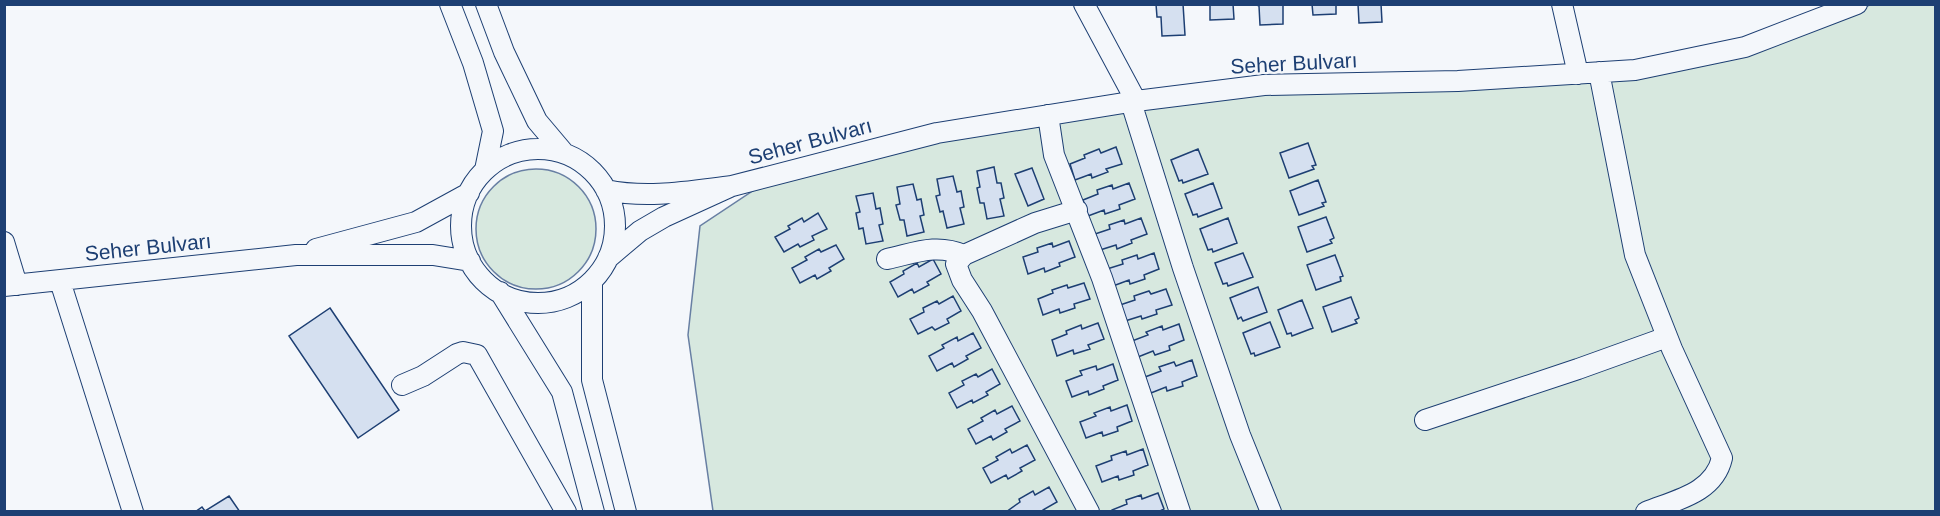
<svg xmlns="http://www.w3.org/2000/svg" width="1940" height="516" font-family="Arial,sans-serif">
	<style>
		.green { fill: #d7e8df; stroke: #687fa3; stroke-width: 1.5 }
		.building { fill: #d5e0f0; stroke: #1d3f73; stroke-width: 1.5 }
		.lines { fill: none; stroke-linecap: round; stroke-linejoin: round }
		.minor-casing { stroke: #1d3f73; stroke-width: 22 }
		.minor { stroke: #f4f7fb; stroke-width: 20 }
		.labels { text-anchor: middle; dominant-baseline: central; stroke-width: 4.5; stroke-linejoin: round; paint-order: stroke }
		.street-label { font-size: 21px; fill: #1d3f73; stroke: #f4f7fb }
	</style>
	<rect width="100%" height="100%" fill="#f4f7fb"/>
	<path class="green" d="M1870,5H1935V511H713L688,335L700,226L766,182L842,160L1106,105L1602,72L1839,16Z
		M476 229a60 60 0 1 1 120 0a60 60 0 1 1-120 0Z"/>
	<path class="building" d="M1156,4H1183L1185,35L1162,36L1161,17H1157Z
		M1210,4H1233L1234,19L1210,20Z
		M1255,4H1283V24L1260,25L1259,6Z
		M1312,4H1336V14L1313,15Z
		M1358,4H1381L1382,22L1359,23Z
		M1308,143L1316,165L1312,166L1314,169L1289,178L1280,153Z
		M1116,147L1122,164L1106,169L1108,172L1092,178L1091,174L1075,180L1070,164L1085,158L1084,155L1099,149L1101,153Z
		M1198,149L1208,174L1183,183L1182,180L1179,181L1171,160Z
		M994,167L997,183H1001L1004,198L1000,199L1004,216L987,219L984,203H980L977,188L980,187L977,171Z
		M1032,168L1044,199L1028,206L1015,174Z
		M953,176L957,192L961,191L964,207L960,208L964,224L947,228L943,211L940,212L936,196L940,195L937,179Z
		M1318,180L1326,202L1322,203L1324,206L1299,215L1290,191Z
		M1129,183L1135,199L1119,205L1120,209L1105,214L1104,210L1088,216L1083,200L1098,194L1097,190L1112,185L1113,189Z
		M1213,183L1222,208L1198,217L1197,214L1193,215L1185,194Z
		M913,184L917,200L921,199L924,215L920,216L924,232L907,236L904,220H900L896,205L900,204L897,187Z
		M873,193L876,209L880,208L883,224L879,225L883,241L866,244L863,228L859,229L856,213L860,212L856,196Z
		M818,213L827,229L812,236L814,240L800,247L798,244L784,252L775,237L790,229L788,226L802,218L804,222Z
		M1326,217L1334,238L1330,240L1332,243L1307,252L1298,227Z
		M1141,218L1147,234L1131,240L1132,243L1117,249L1116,245L1100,250L1095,234L1110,229L1109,225L1124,220L1125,224Z
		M1228,218L1237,243L1213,252L1212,249L1208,250L1200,229Z
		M1069,241L1075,257L1059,263L1060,266L1045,272L1044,268L1028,274L1023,257L1038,252L1037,248L1052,243L1053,247Z
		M836,245L844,259L829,268L831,271L817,279L815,275L800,283L792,268L807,260L805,257L819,249L821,252Z
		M1154,253L1159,269L1144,275L1145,279L1130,284L1129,280L1113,286L1107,269L1123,264L1122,260L1137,255L1138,259Z
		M1243,253L1253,277L1228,286L1227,283L1223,284L1215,263Z
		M1335,255L1343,276L1340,277L1341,281L1316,290L1307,265Z
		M933,259L941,274L927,282L929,285L914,293L912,289L898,297L890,282L904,274L903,271L917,263L919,267Z
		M1084,283L1090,299L1074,304L1075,308L1060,313L1059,309L1043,315L1038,299L1053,293L1052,290L1067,285L1068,288Z
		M1258,287L1267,312L1243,321L1241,317L1238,319L1230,298Z
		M1166,289L1172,305L1156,310L1157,314L1142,319L1141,316L1125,321L1120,305L1135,300L1134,296L1149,291L1151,294Z
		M953,296L961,311L947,319L949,323L935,330L932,327L918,334L910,319L924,312L923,308L937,301L939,304Z
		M1351,297L1359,318L1355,320L1357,323L1332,332L1323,307Z
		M1302,300L1313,328L1292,336L1291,333L1287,334L1278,310Z
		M330,308L399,410L358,438L289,336Z
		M1270,322L1280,347L1255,356L1254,353L1251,354L1243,333Z
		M1098,323L1104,339L1088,345L1090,349L1074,354L1073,350L1057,356L1052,340L1067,334L1066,331L1081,325L1082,329Z
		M1179,324L1184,340L1169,346L1170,350L1155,355L1153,351L1138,357L1132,341L1148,335L1146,332L1162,326L1163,330Z
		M973,333L981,348L966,356L968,359L954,367L952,363L937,371L929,356L944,348L942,345L957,337L958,341Z
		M1192,360L1197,376L1182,382L1183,386L1167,391L1166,387L1151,393L1145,377L1161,371L1159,367L1174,362L1176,366Z
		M1113,364L1118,380L1103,386L1104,389L1089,395L1088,391L1072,397L1066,381L1082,375L1080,371L1096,366L1097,370Z
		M992,369L1000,384L986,392L988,395L973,403L972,400L957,408L949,393L964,385L962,381L976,374L978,377Z
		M1127,405L1132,421L1117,427L1118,431L1103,436L1102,432L1086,438L1080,422L1096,416L1094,413L1110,407L1111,411Z
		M1012,406L1020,421L1005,429L1007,432L993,440L991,436L976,444L968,429L983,421L981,418L995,410L997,414Z
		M1027,445L1035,460L1020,468L1022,471L1008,479L1006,475L991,483L983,468L998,460L996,457L1010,449L1012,453Z
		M1143,449L1148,465L1133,471L1134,475L1119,480L1118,476L1102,482L1096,466L1112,460L1111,456L1126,451L1127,455Z
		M1049,487L1057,502L1043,510V512H1006L1020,502L1019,499L1033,491L1035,495Z
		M1158,493L1164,509L1158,512H1112V510L1127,504L1126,500L1141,495L1142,499Z
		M229,496L240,512H195L202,507L205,511Z"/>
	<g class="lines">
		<defs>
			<path id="minor" d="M450,4L473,63L493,131L485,170
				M486,4L504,52L537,121L564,153
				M1084,4L1136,101
				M1562,4L1578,74
				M1599,72L1635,255L1672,349L1722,458C1714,493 1676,500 1646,512
				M1131,102L1183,268L1240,435L1271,512
				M1048,115L1054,155L1102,278L1180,512
				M461 226a77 77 0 1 1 154 0a77 77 0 1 1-154 0Z
				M732,186L937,133L1136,101L1264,85L1458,81L1635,70L1745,47L1857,4
				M606,190C648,199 690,191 732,186L664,217L640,231L608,258
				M1077,210L1035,223L964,255L956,264L962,280L982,311L1089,512
				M4,242L17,285
				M316,249L416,222L469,193
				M887,259C915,253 936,243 964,255
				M60,281L133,512
				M592,281V380L626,512
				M4,286L296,255H433L470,261
				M500,292L562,392L594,512
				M402,385L423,376L457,354L463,352L477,355L566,512
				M1425,420L1578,369L1667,337"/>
		</defs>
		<use href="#minor" class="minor-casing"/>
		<use href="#minor" class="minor"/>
	</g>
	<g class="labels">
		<g class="street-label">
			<text transform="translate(1294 63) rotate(-3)">Seher Bulvarı</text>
			<text transform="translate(810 141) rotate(-15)">Seher Bulvarı</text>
			<text transform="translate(148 247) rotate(-6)">Seher Bulvarı</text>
		</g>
	</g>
	<rect width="1940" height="516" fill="none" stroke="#1d3f73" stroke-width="12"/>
</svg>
